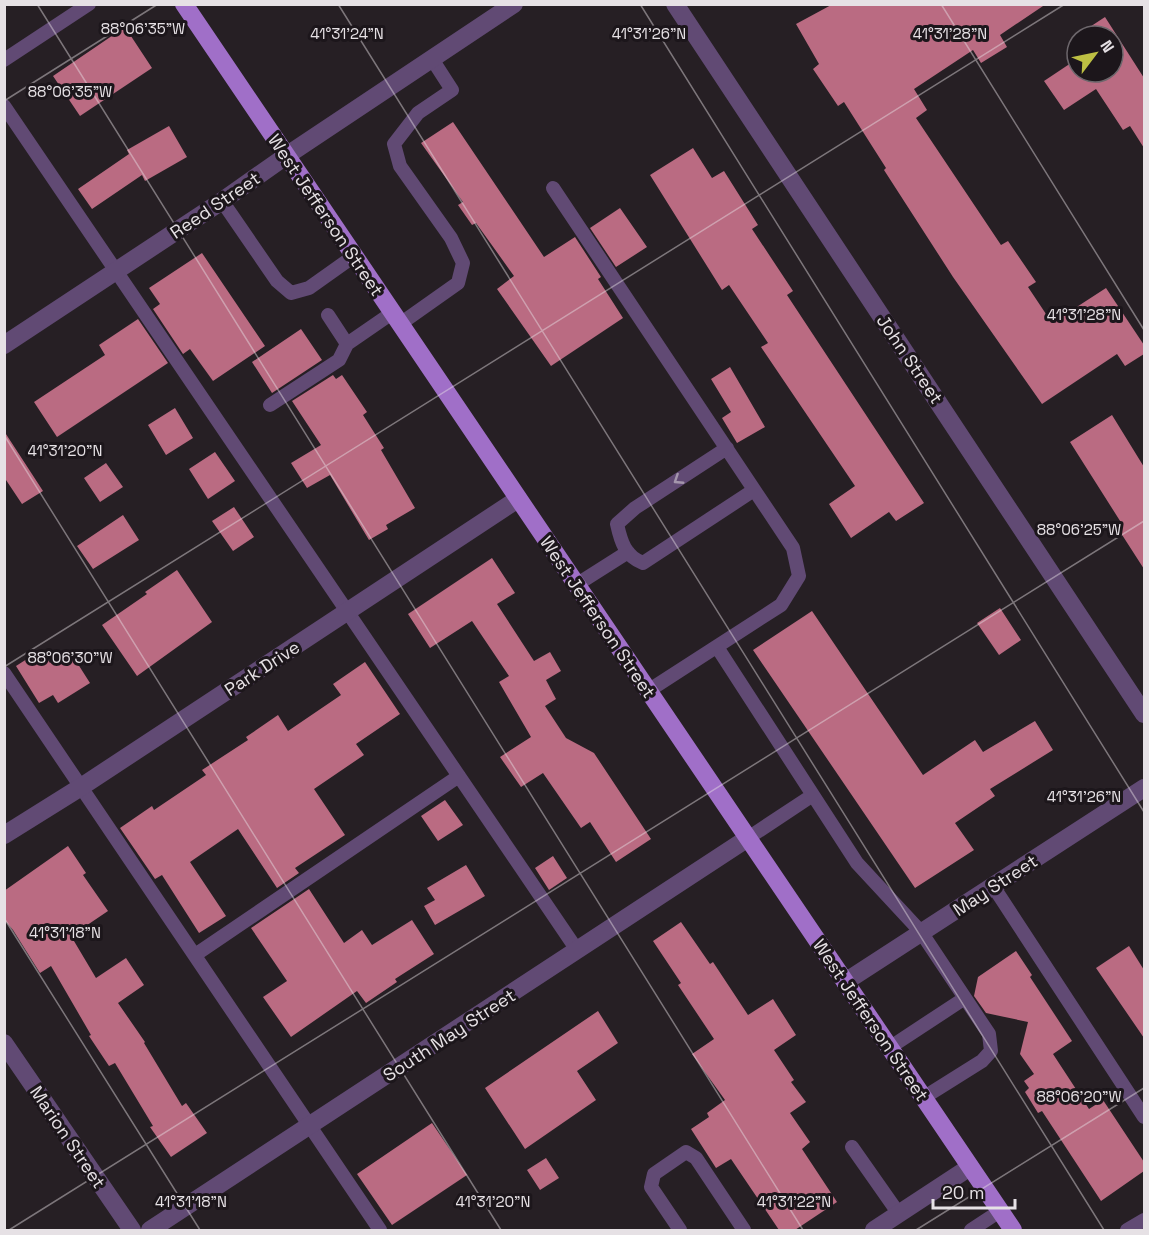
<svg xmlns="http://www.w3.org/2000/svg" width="1149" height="1235" font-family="'Space Grotesk',sans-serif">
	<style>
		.building { fill: #ba6b82 }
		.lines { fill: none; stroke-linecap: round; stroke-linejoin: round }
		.service { stroke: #614a74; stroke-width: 14 }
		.minor { stroke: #614a74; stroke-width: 18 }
		.tertiary { stroke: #614a74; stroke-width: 18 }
		.primary { stroke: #a06fc8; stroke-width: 18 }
		.oneway { stroke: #a496ac }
		.ticks { fill: none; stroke: #e6e1e5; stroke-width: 1.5; stroke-opacity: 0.45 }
		.labels { text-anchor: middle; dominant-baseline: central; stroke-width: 6; stroke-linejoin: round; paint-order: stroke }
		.street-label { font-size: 18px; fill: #e6e1e5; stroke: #1c161b }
		.ticks-label { font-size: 15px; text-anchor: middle; fill: #e6e1e5; stroke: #1c161b; stroke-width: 6; stroke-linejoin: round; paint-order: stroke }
	</style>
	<rect width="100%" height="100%" fill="#261f24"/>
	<path class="building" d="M833,4H1046L1000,35L1007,47L981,63L973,50L914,89L927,110L916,118L1001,245L1008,241L1036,282L1028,287L1052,323L1106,288L1144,345V354L1125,366L1117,354L1042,404L953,277L884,170L886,168L844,102L838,106L813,69L819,64L796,24Z
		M1105,17L1144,78V148L1130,126L1123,130L1096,89L1064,110L1044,81L1077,59V72H1113V36H1077V44L1073,38Z
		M125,27L152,68L80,116L53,76Z
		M453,122L544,257L575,237L601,277L598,279L623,318L551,366L497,289L514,276L476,223L472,225L458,205L463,202L421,143Z
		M169,126L187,157L145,181L142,175L92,209L78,189L129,154L127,150Z
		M693,148L712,178L724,171L758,225L752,229L793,291L787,295L924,503L896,521L889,512L851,538L829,504L855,486L761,347L768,343L729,285L722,290L650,175Z
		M620,208L647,247L616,267L590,228Z
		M202,253L265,346L213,381L190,349L183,354L153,309L160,304L149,288Z
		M138,319L168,363L57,437L34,402L105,355L99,345Z
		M301,329L322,360L272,393L252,362Z
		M730,367L765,427L737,443L722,418L731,412L711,379Z
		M333,375L336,379L342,375L367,412L363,415L384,448L381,450L415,508L386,525L388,529L369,540L330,475L307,488L291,463L321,445L292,401Z
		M175,408L193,438L166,455L148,425Z
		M1112,415L1144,467V569L1117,527L1122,524L1070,442Z
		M4,431L43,491L22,504L4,477Z
		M215,452L235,481L208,499L189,469Z
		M106,463L123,487L100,502L84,478Z
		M234,507L254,537L233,551L212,521Z
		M123,515L139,540L93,569L77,546Z
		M492,558L515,593L497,604L534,661L550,652L561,671L546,680L556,699L545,706L566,738L594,753L651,839L616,862L590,822L581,828L543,773L521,787L500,757L531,737L499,682L509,676L472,621L430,648L408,614Z
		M177,570L212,622L137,676L102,625L147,594L145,592Z
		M1000,608L1021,640L999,655L977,623Z
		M812,611L923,775L975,740L983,752L1035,721L1053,750L990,789L995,796L955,823L974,850L915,888L753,650Z
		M41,650L50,663L69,650L90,683L58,703L53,695L39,703L16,666Z
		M365,662L400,714L356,744L364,755L314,789L345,835L295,868L299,873L277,888L238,829L190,862L226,916L199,933L162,875L155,879L120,828L152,806L154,810L206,775L202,770L248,740L246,737L278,715L288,731L341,695L333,684Z
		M445,800L463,825L438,841L421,816Z
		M68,846L86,873L83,875L108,911L71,936L96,978L126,958L144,985L118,1003L145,1042L144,1043L182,1106L186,1103L207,1133L171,1157L150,1127L153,1126L115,1063L109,1066L89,1036L91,1035L51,966L40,973L13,930L4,919V891Z
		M553,856L567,878L549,890L535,868Z
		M466,865L485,896L435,925L424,906L435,900L427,888Z
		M309,889L344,943L362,930L372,945L412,920L434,954L395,979L397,982L366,1003L357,991L291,1037L263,997L287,981L251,928Z
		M681,922L710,964L713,962L748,1015L773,999L796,1035L774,1050L794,1080L791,1082L806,1102L790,1113L810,1142L802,1149L837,1202L795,1230H779L731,1159L716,1168L691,1129L709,1117L707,1113L725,1100L692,1054L714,1039L678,985L681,983L653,941Z
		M1129,946L1144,970V1038L1096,968Z
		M1016,951L1032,975L1030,977L1072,1041L1053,1054L1089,1109L1103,1100L1144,1162V1171L1101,1201L1042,1111L1038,1113L1025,1092L1029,1088L1024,1081L1034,1074L1020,1054L1028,1022L986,1013L974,996L978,977Z
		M598,1011L618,1043L577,1071L596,1100L525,1149L485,1088Z
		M432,1123L467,1175L392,1225L357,1174Z
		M546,1158L559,1178L540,1190L527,1170Z"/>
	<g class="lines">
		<path class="service" d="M4,60L89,4
			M4,106L577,950
			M553,188L793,548L799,576L781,605L648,691
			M222,201L277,281L291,293L309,288L354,256
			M400,324L458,283L463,263L451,238L400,166L394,144L418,113L452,90L432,59
			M347,344L392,313
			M270,405L339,360L347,344L328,315
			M727,448L635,508L617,524C621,542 625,556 643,563L754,490
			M576,585L628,552
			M717,647L857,863L921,932L989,1034L991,1051L982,1061L923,1098
			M4,673L380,1230
			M748,838L813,795
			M993,886L1144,1117
			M195,955L459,776
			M889,1048L965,998
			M852,1147L899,1214
			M680,1230L651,1187L654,1174L686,1152L696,1158L744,1230
			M971,1230L1000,1211
			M1127,1230L1144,1220"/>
		<path class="minor" d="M675,4L1144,714
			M4,345L222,201L286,156
			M4,835L81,787L518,499
			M845,982L1144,788
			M150,1230L748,838"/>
		<path class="tertiary" d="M286,156L514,4
			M4,1043L132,1230
			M874,1230L970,1167"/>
		<path class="primary" d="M184,4L1013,1230"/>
	</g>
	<defs><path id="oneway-chevron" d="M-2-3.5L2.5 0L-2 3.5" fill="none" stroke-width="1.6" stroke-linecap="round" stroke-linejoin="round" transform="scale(1.5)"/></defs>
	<use class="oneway" href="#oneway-chevron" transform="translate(678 480) rotate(147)"/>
	<path class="ticks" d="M37,4L803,1230M338,4L1104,1230M640,4L1144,812M941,4L1144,330M4,101L158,4M4,435L501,1230M4,667L1065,4M4,918L200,1230M9,1230L1144,521M916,1230L1144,1088"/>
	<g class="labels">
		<g class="street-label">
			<text transform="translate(215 205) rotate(-34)">Reed Street</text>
			<text transform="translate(326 215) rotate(56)">West Jefferson Street</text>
			<text transform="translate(910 359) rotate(56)">John Street</text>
			<text transform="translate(598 617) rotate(56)">West Jefferson Street</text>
			<text transform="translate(262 668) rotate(-33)">Park Drive</text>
			<text transform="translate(995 885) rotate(-33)">May Street</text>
			<text transform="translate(871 1020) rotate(56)">West Jefferson Street</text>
			<text transform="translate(449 1035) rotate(-33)">South May Street</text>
			<text transform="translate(68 1137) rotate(56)">Marion Street</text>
		</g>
	</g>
	<g class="ticks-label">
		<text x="143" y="34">88°06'35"W</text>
		<text x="347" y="39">41°31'24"N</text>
		<text x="649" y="39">41°31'26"N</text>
		<text x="950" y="39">41°31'28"N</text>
		<text x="70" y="97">88°06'35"W</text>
		<text x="1084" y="320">41°31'28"N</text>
		<text x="65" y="456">41°31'20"N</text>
		<text x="1079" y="535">88°06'25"W</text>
		<text x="70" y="663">88°06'30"W</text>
		<text x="1084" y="802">41°31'26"N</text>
		<text x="65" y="938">41°31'18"N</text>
		<text x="1079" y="1102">88°06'20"W</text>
		<text x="191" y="1207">41°31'18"N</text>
		<text x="493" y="1207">41°31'20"N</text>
		<text x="794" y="1207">41°31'22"N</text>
	</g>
	<rect width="1149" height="1235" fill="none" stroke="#e6e1e5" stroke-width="12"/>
	<g transform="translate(1095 54) rotate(58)"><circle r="28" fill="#1c161b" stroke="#6d676c" stroke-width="1.5"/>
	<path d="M0-4.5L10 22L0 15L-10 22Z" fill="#bdbf43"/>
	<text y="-9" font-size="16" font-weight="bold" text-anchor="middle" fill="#e6e1e5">N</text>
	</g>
	<path d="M933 1199v9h82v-9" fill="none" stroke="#e6e1e5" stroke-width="3"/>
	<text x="942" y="1199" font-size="18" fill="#e6e1e5" stroke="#1c161b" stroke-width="4.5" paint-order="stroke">20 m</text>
</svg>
